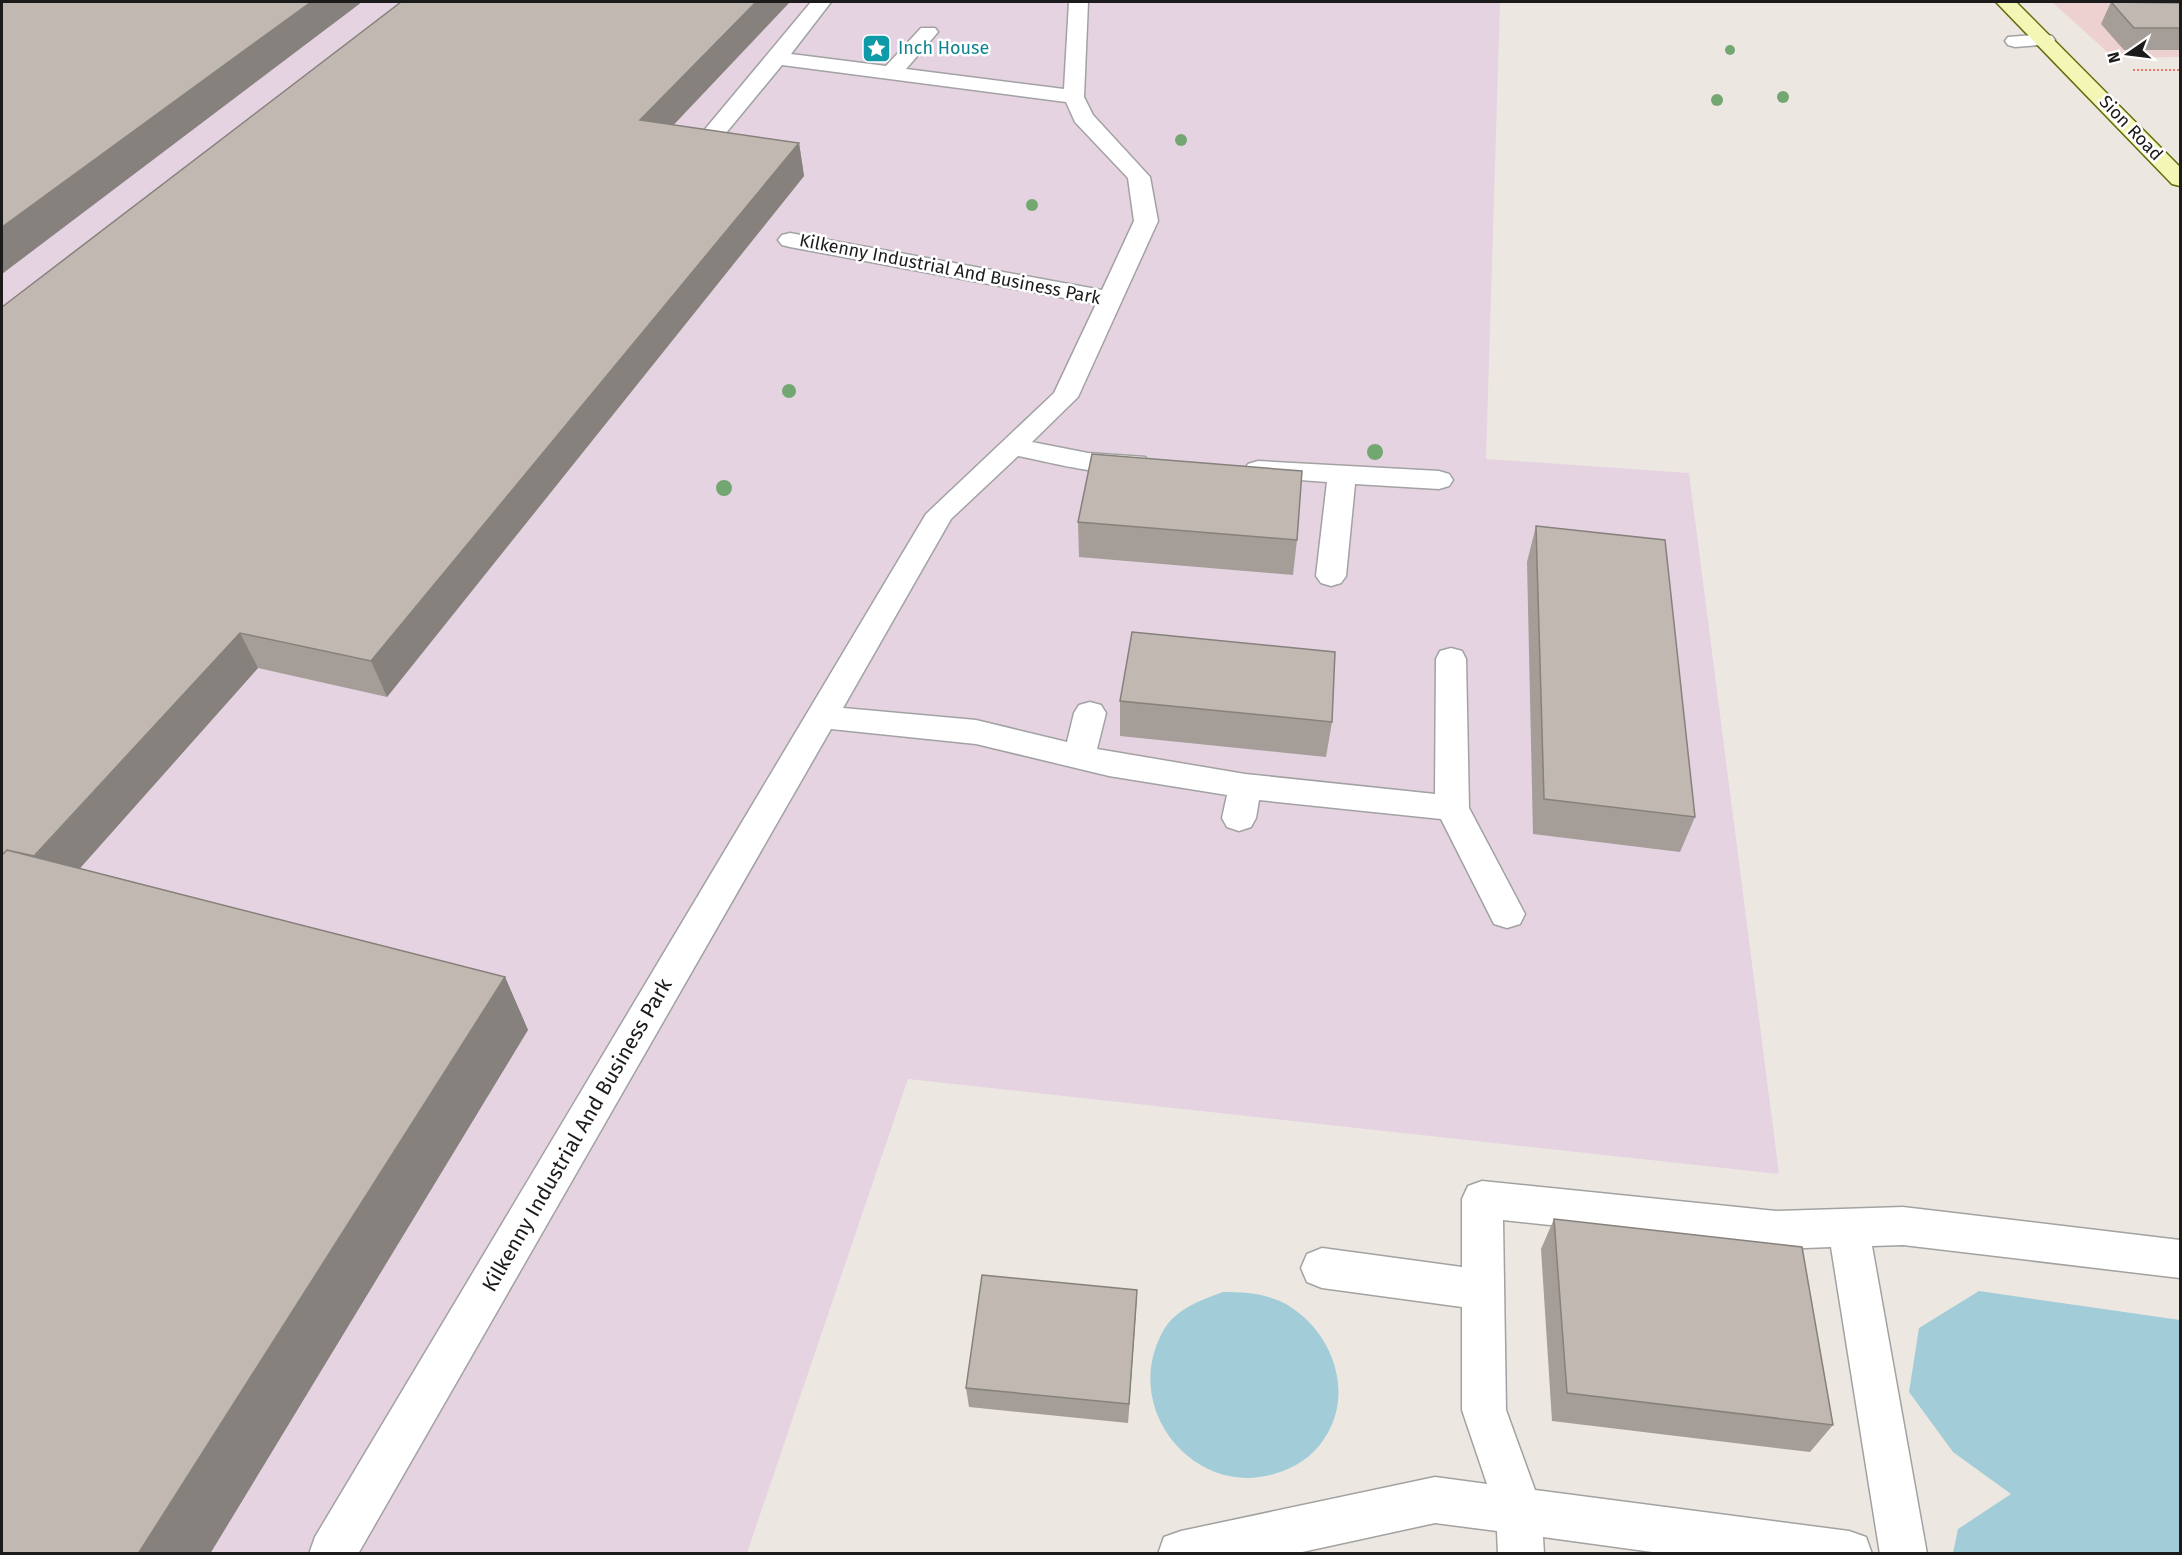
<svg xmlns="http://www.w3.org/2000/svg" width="2182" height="1555" font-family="'Fira Sans',sans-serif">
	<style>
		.commercial { fill: #edd1d0 }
		.industrial { fill: #e5d3e2 }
		.water { fill: #a2cdd8 }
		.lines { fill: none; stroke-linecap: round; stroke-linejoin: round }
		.lane-casing { stroke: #a2a2a2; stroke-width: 3 }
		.secondary-casing { stroke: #626b09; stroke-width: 3 }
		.path { stroke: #f3776b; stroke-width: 2; stroke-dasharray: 2 2; stroke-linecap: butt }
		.lane { fill: #fff; fill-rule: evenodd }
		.secondary { fill: #f4f6b5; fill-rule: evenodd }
		.tree { fill: #73a771 }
		.wall { fill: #a59e98 }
		.shaded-wall { fill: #86817c }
		.building { fill: #c0b8b1; stroke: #86817c; stroke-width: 1.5 }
		.labels { text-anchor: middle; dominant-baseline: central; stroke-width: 5; stroke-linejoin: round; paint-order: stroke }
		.far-culture-label { font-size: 18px; fill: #0d838f; stroke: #fff; text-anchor: start }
		.far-street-label { font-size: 18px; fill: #1b1b1b; stroke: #fff }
		.street-label { font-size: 21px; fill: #1b1b1b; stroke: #fff }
	</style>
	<rect width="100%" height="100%" fill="#ece8e1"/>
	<path class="commercial" d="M2052,2H2180V57L2114,58Z"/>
	<path class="industrial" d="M2,2H1500L1486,459L1689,473L1779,1174L908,1079L747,1553L2,1554Z"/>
	<path class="water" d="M1979,1291L2180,1320V1553H1953L1958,1529L2011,1494L1953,1452L1909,1392L1919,1328Z
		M1223,1292C1243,1292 1261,1293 1280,1301C1330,1325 1357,1391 1324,1439C1312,1457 1295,1468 1274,1474C1205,1495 1139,1430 1152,1361C1155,1347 1161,1331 1171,1320C1186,1305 1204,1299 1223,1292Z"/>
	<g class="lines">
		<defs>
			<path id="lane" d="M811,2H831L791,54L886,66L921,28H935L938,32L906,69L1064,89L1069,2H1088L1084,97L1093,115L1150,177L1158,221L1078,397L1032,442L1088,453L1145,457L1149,463L1145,469C1107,479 1055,463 1018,456L951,519L843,708L976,720L1067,742L1074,713L1079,705L1090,702L1101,705L1106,713L1097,749L1245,774L1435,794L1436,659L1440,651L1451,648L1462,651L1466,659L1469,808L1525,914L1520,924L1507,928L1494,924L1441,819L1259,800L1256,818L1251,827L1239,831L1227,827L1222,818L1227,795L1109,776L976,744L831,729L358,1554H309L315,1537L926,514L1054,393L1096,304L790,247L782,245L778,240L782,235L790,233L1102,290L1134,221L1128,178L1075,122L1066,102L782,65L712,150L704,152L696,150L693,145L696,140Z
				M2045,34L2052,36L2055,40L2052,44L2015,47L2008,45L2005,41L2008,37Z
				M1258,461L1439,471L1449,474L1453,480L1449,486L1439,489L1355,484L1346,576L1341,583L1331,586L1321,583L1316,576L1327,482L1248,476L1244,470L1248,464Z
				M1482,1181L1776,1211L1903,1207L2180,1240V1278L1903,1245L1872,1246L1927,1554H1880L1831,1247L1776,1249L1503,1220L1506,1410L1535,1490L1849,1531L1866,1537L1872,1554H1667L1543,1537L1544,1554H1498L1497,1531L1435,1523L1293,1554H1158L1164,1537L1181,1531L1435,1477L1487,1484L1462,1410V1307L1322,1288L1307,1282L1301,1268L1307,1254L1322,1248L1462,1267V1199L1468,1186Z"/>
			<path id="secondary" d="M1996,2H2016L2180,167V186L2172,184Z"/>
		</defs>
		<use href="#lane" class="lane-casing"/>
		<use href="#secondary" class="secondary-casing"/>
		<path class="path" d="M2133,70H2180"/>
		<use href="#lane" class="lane"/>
		<use href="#secondary" class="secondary"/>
	</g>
	<g class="tree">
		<circle cx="1730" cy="50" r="5"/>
		<circle cx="1783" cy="97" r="6"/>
		<circle cx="1717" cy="100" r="6"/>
		<circle cx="1181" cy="140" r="6"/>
		<circle cx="1032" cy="205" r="6"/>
		<circle cx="789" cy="391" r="7"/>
		<circle cx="1375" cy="452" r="8"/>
		<circle cx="724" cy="488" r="8"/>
	</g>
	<path class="wall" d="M2111,2L2181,3V50H2124L2101,24Z
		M673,125L799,143L804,176L387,697L258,668L80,868L505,977L528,1030L2,1554V307Z
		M1078,522L1297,540L1293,575L1079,557Z
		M1536,526L1695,817L1680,852L1533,834L1527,562Z
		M1120,701L1332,722L1326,757L1120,736Z
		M1554,1219L1833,1425L1810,1452L1552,1421L1541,1249Z
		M1137,1290L1128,1423L969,1407L966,1388Z"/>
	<path class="shaded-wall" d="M311,2H362L2,274V227Z
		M756,2H790L647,153L640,120Z
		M799,143L804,176L387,697L371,661Z
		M240,633L258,668L2,956V892Z
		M505,977L528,1030L210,1554H138Z
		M1137,1290L1136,1311L1128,1423L1129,1404Z"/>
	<path class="building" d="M2,2H311L2,227Z
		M401,2H756L640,120L799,143L371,661L240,633L34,856L7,850L2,855V307Z
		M2111,2L2181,3V28H2134Z
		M1092,454L1302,471L1297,540L1078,522Z
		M1536,526L1665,540L1695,817L1544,799Z
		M1132,632L1335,652L1332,722L1120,701Z
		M7,850L505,977L138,1554H2V855Z
		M1554,1219L1802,1247L1833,1425L1567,1393Z
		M982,1275L1137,1290L1129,1404L966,1388Z"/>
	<defs>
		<symbol id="sight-square" viewBox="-11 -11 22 22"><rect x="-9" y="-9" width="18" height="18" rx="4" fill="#0f9aa8" stroke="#fff"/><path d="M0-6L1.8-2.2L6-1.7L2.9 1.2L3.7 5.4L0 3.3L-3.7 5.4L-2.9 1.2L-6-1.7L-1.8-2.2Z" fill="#fff"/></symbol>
	</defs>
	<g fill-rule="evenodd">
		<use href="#sight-square" x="860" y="32" width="33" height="33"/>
	</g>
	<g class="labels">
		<g class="far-culture-label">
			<text x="898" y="48">Inch House</text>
		</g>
		<g class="far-street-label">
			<text transform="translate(2131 128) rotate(46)">Sion Road</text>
			<text transform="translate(950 269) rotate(11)">Kilkenny Industrial And Business Park</text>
		</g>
		<g class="street-label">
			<text transform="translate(577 1135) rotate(-60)">Kilkenny Industrial And Business Park</text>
		</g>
	</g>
	<rect width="2182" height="1555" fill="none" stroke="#1b1b1b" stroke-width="6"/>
	<g transform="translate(2128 54) rotate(256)" stroke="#ffffff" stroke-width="4.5" paint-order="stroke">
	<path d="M0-4.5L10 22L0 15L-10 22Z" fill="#1b1b1b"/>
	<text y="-9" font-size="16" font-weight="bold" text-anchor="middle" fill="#1b1b1b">N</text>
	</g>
</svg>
